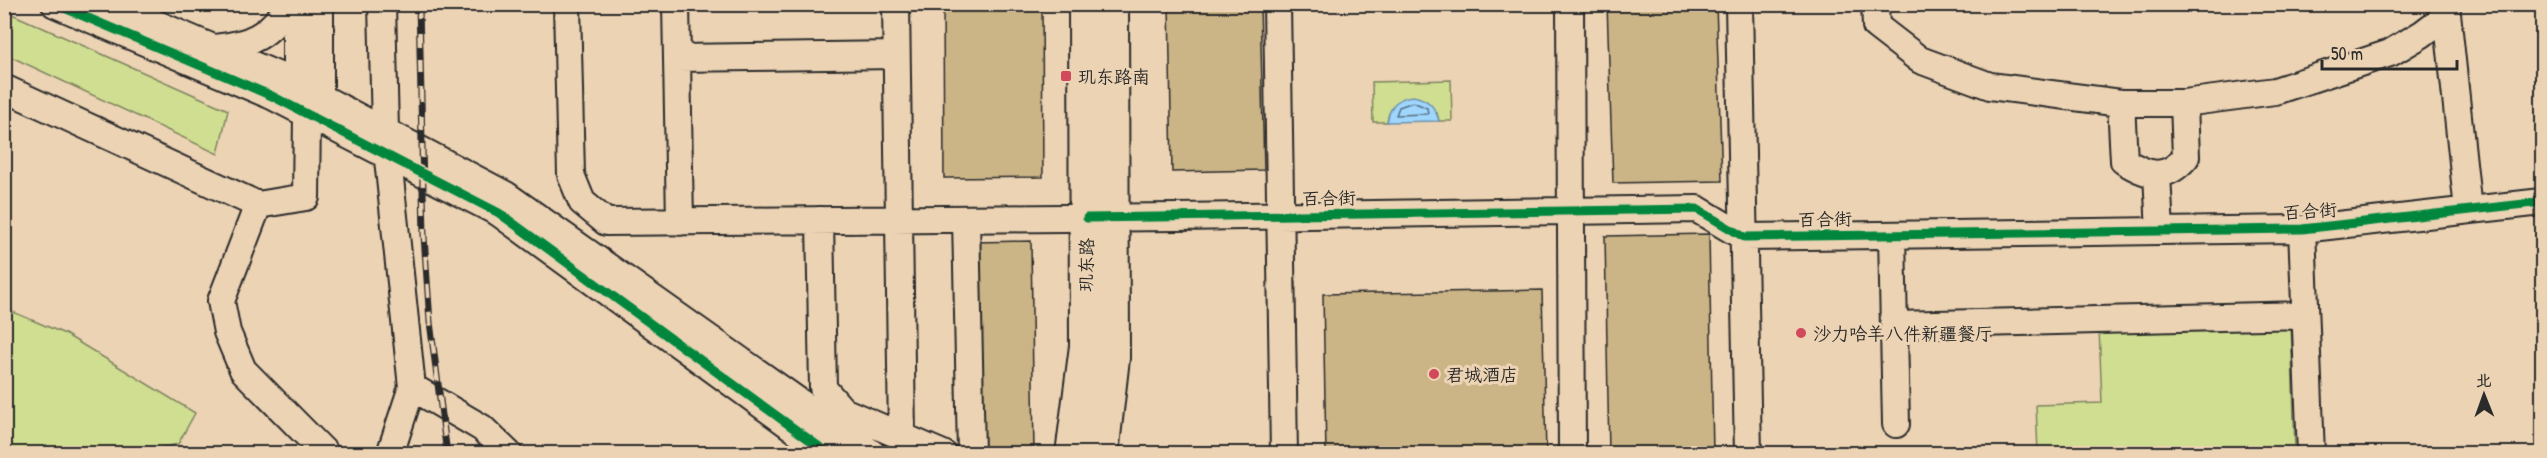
<svg xmlns="http://www.w3.org/2000/svg" width="2547" height="458" font-family="'Patrick Hand','LXGW WenKai TC',sans-serif">
	<style>
		.green { fill: #d0de91; stroke: #7e845e; stroke-width: 1.5 }
		.water { fill: #9ed6fe; stroke: #7092aa; stroke-width: 1.5 }
		.lines { fill: none; stroke-linecap: round; stroke-linejoin: round }
		.shore { stroke: #596f7f; stroke-width: 1.5 }
		.building { fill: #cbb486; stroke: #2b2b2b; stroke-width: 1.5 }
		.minor-casing { stroke: #2b2b2b; stroke-width: 30 }
		.major-casing { stroke: #2b2b2b; stroke-width: 36 }
		.minor { stroke: #ecd3b4; stroke-width: 26 }
		.major { stroke: #ecd3b4; stroke-width: 32 }
		.rail-casing { stroke: #2b2b2b; stroke-width: 7 }
		.rail { stroke: #ecd3b4; stroke-width: 4.5; stroke-dasharray: 14; stroke-linecap: butt }
		.cycleway-casing { stroke: #ecd3b4; stroke-width: 13 }
		.cycleway { stroke: #00873e; stroke-width: 9 }
		.poi-dot { fill: #d1495b; stroke: #ecd3b4; stroke-width: 2 }
		.labels { text-anchor: middle; dominant-baseline: central; stroke-width: 6; stroke-linejoin: round; paint-order: stroke }
		.poi-label { font-size: 18px; fill: #2b2b2b; stroke: #ecd3b4; text-anchor: start }
		.street-label { font-size: 18px; fill: #2b2b2b; stroke: #ecd3b4 }
	</style>
	<rect width="100%" height="100%" fill="#ecd3b4"/>
	<filter id="ink" filterUnits="userSpaceOnUse"><feTurbulence type="fractalNoise" baseFrequency=".0167" numOctaves="2"/><feDisplacementMap in="SourceGraphic" scale="12" xChannelSelector="R" yChannelSelector="G"/><feConvolveMatrix kernelMatrix="1 2 1 2 8 2 1 2 1" color-interpolation-filters="sRGB"/></filter>
	<g filter="url(#ink)">
		<path class="green" d="M5,11L228,110L218,154L5,54Z
			M1451,80L1452,121H1439L1437,113H1389L1387,122H1373L1372,82Z
			M13,312L65,334L195,413L178,444L135,454L5,453V313Z
			M2291,322L2295,453H2038L2036,405L2102,403L2099,328Z"/>
		<path class="water" d="M1413,96C1428,99 1435,106 1439,121L1387,122C1390,106 1396,98 1413,96Z"/>
		<g class="lines">
			<path class="shore" d="M1413,102L1427,108L1428,114L1396,115L1399,107Z"/>
		</g>
		<path class="building" d="M943,4H1042L1043,177L944,178Z
			M1169,4H1260L1264,170L1172,172Z
			M1607,4H1716L1722,181L1613,183Z
			M1709,234L1713,454H1609L1605,236Z
			M1031,241L1034,454H979L976,242Z
			M1542,290L1546,454H1326L1323,294Z"/>
		<g class="lines">
			<defs>
				<path id="minor" d="M55,4L272,96L499,213L829,454
					M110,4L286,79L506,195L873,454
					M382,4L385,131L412,387L390,454
					M567,4L571,175L582,202L606,222L1177,217L1697,209L1744,237L2302,229L2542,202
					M676,4L680,222
					M896,4L902,437
					M1277,4L1284,454
					M1570,4L1572,454
					M1739,4L1748,454
					M1875,4L1876,26L1920,60L1990,86L2121,103H2184L2275,91L2390,53L2422,34L2447,15
					M2446,4L2468,210
					M215,48C253,44 267,36 291,4
					M677,58L896,55
					M4,88L258,205L306,197L307,114L296,84V4
					M2121,103L2124,161C2148,176 2166,181 2186,157L2184,103
					M311,109L320,97V4
					M2157,174L2160,231
					M258,205L221,301L227,332L243,370L326,454
					M966,219L971,454
					M820,220L823,388L843,411L943,454
					M2302,229L2311,454
					M1892,235L1896,424
					M1894,325L2305,315
					M412,387L482,428L509,454"/>
				<path id="major" d="M1072,454L1086,346L1085,4
					M1102,454L1113,358L1112,4"/>
			</defs>
			<use href="#minor" class="minor-casing"/>
			<use href="#major" class="major-casing"/>
			<use href="#minor" class="minor"/>
			<use href="#major" class="major"/>
			<defs>
				<path id="rail" d="M419,4L424,236L430,322L447,454"/>
			</defs>
			<use href="#rail" class="rail-casing"/>
			<use href="#rail" class="rail"/>
			<defs>
				<path id="cycleway" d="M55,4L272,96L499,213L829,454
					M1087,218L1697,209L1744,237L2302,229L2542,202"/>
			</defs>
			<use href="#cycleway" class="cycleway-casing"/>
			<use href="#cycleway" class="cycleway"/>
		</g>
	</g>
	<g class="poi-dot">
		<rect x="1060" y="70" width="12" height="12" rx="3"/>
		<circle cx="1801" cy="333" r="6"/>
		<circle cx="1434" cy="374" r="6"/>
	</g>
	<g class="labels">
		<g class="poi-label">
			<text x="1078" y="76">玑东路南</text>
			<text x="1813" y="333">沙力哈羊八件新疆餐厅</text>
			<text x="1446" y="374">君城酒店</text>
		</g>
		<g class="street-label">
			<text transform="translate(1329 198) rotate(-1)">百合街</text>
			<text transform="translate(2310 211) rotate(-4)">百合街</text>
			<text transform="translate(1825 219) rotate(-1)">百合街</text>
			<text transform="translate(1086 265) rotate(-89)">玑东路</text>
		</g>
	</g>
	<rect width="2547" height="458" fill="none" stroke="#ecd3b4" stroke-width="24"/>
	<rect x="12" y="12" width="2523" height="434" fill="none" stroke="#2b2b2b" stroke-width="2" filter="url(#ink)"/>
	<g transform="translate(2484 395) rotate(359)" stroke="#ecd3b4" stroke-width="4.5" paint-order="stroke">
	<path d="M0-4.5L10 22L0 15L-10 22Z" fill="#2b2b2b"/>
	<text y="-9" font-size="16" font-weight="bold" text-anchor="middle" fill="#2b2b2b">北</text>
	</g>
	<path d="M2322 60v9h135v-9" fill="none" stroke="#2b2b2b" stroke-width="3"/>
	<text x="2331" y="60" font-size="18" fill="#2b2b2b" stroke="#ecd3b4" stroke-width="4.5" paint-order="stroke">50 m</text>
</svg>
